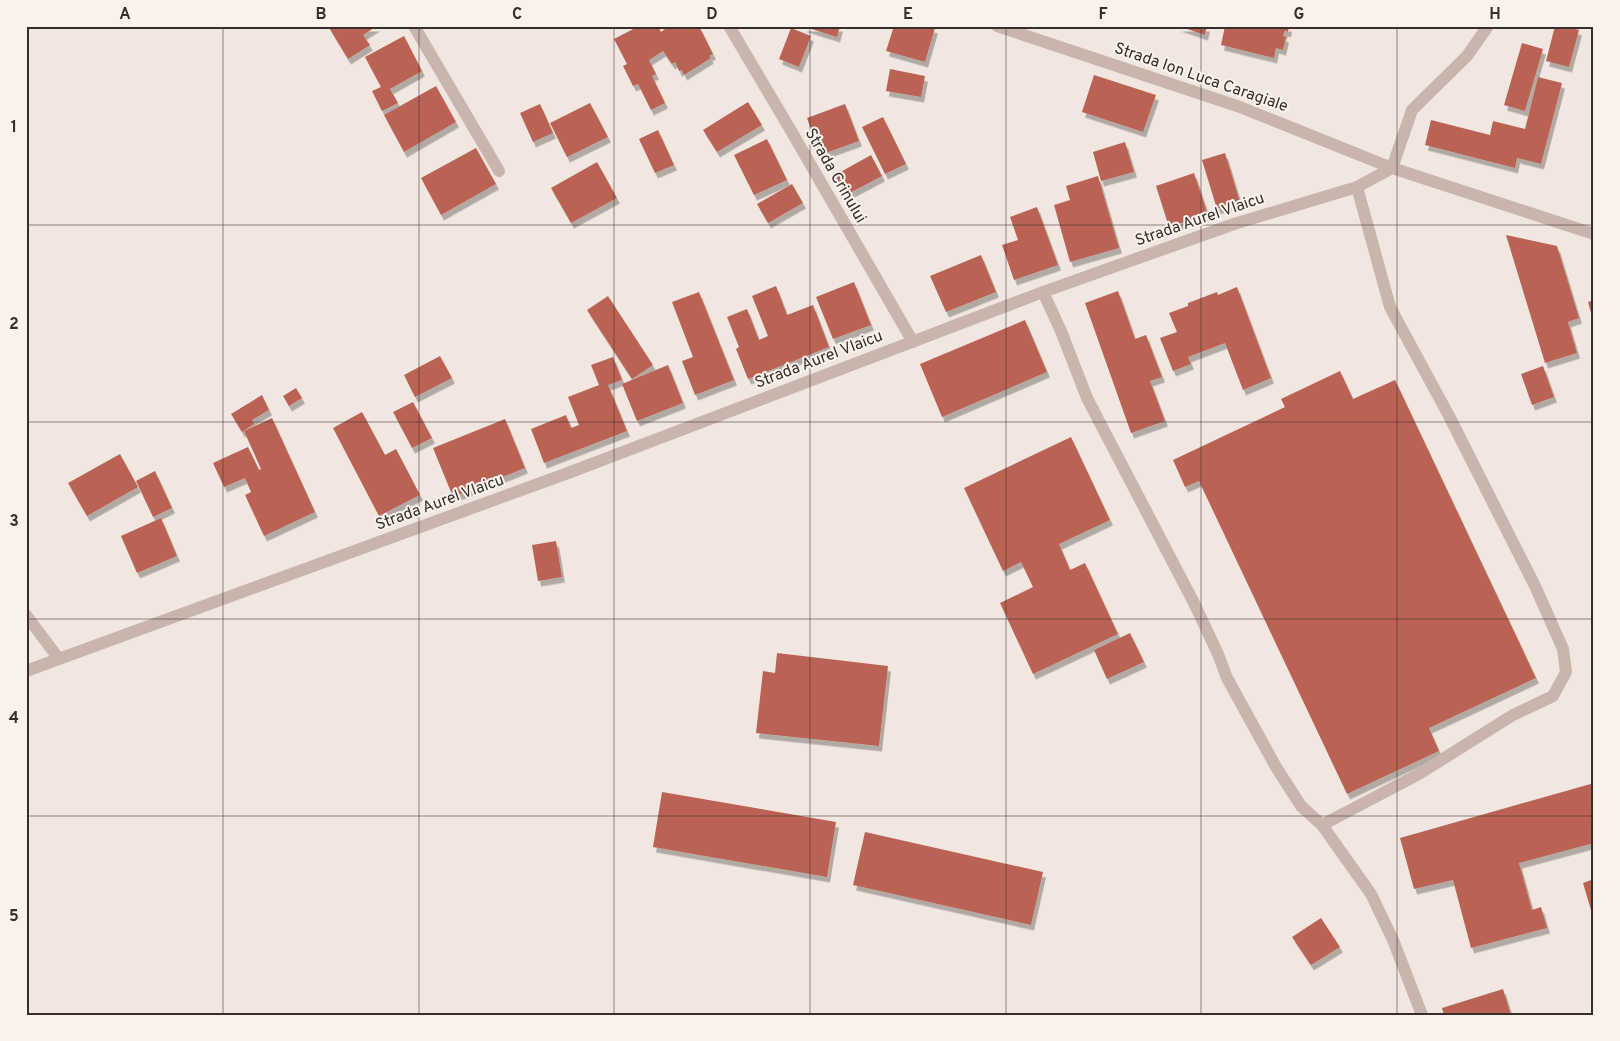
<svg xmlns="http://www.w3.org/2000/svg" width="1620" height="1041" font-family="Overpass,sans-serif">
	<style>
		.building { fill: #ba6355; filter: url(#shadow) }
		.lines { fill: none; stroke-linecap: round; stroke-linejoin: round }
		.lane { stroke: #c8b6ad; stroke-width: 12 }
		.street { stroke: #c8b6ad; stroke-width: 12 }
		.grid { fill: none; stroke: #372d2b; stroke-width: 1; stroke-opacity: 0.55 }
		.labels { text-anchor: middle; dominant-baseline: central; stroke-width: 4; stroke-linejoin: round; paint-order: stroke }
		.street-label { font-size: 16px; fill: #372d2b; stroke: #f9f2ec }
		.neatline { fill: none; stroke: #372d2b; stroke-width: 2 }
		.grid-label { font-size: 16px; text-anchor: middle; font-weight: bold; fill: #372d2b }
	</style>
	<defs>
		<filter id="shadow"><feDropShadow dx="3" dy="5.5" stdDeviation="0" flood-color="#0004"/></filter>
	</defs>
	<rect width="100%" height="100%" fill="#f1e7e0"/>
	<path class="building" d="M328,26H377L363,35L370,45L348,59Z
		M639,26H658L661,32L669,26H699L713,54L709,56L711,58L684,75L682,70L679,71L675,62L672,64L663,51L649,60L656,74L652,76L665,103L651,110L638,84L633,86L623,66L627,64L614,39Z
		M802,26H840L837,37Z
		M894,26H928L935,28L925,62L886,51Z
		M1178,26H1207L1205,35Z
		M1225,26H1289L1288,32L1285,31L1283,36L1286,37L1283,50L1276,48L1274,58L1221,45Z
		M1555,26H1564L1579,30L1569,67L1546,61Z
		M791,28L811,36L799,67L779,59Z
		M404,36L422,71L390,89L398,103L382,111L372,91L381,87L365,57Z
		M1522,43L1543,49L1525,111L1504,105Z
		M890,69L925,76L921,97L886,91Z
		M1094,75L1156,95L1143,132L1082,112Z
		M1538,77L1562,83L1541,164L1517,158L1515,168L1425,145L1431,120L1490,135L1493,121L1525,129Z
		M436,86L456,122L404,152L384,115Z
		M748,102L762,125L717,152L703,130Z
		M590,103L608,137L567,157L550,123Z
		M540,104L553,133L533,142L520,113Z
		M845,104L859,141L820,155L807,118Z
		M883,117L906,164L885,174L862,127Z
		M658,130L674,165L655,173L639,139Z
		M767,139L787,180L754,195L734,155Z
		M1125,142L1134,172L1101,181L1093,152Z
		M476,148L496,184L441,215L421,178Z
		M1225,153L1240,202L1217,209L1202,160Z
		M871,155L882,176L846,195L835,175Z
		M597,162L617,198L571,223L551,188Z
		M1194,173L1208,215L1169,227L1156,186Z
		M1098,176L1119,248L1070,262L1054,205L1070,200L1066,186Z
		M792,184L803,203L768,223L757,204Z
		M1037,207L1058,265L1014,280L1002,245L1018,240L1010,217Z
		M1506,235L1557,246L1579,318L1568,322L1577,353L1545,363Z
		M981,255L996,292L946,312L930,276Z
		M854,282L871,325L833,339L816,297Z
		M776,286L787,315L813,305L829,347L748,379L736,349L739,347L727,317L747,309L759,340L768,336L752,296Z
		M1237,287L1271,378L1243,390L1225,343L1188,357L1191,364L1173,371L1160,338L1177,332L1169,313L1188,306V303L1217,292L1218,295Z
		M1118,291L1135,339L1146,335L1162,377L1150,381L1165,421L1131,433L1085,303Z
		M699,292L734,380L695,395L682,361L693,357L672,302Z
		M608,296L653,365L632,379L587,310Z
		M1594,300V320H1593L1588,302Z
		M1025,320L1047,372L942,417L920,364Z
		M440,356L452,378L415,397L404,375Z
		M613,357L622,380L608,385L627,431L544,463L531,429L566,415L571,428L579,425L568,397L599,385L591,365Z
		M668,365L683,403L637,421L622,384Z
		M1543,366L1554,397L1532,405L1521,374Z
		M1340,371L1353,399L1395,380L1536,678L1429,728L1439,751L1347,794L1199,481L1185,487L1173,460L1285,407L1281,399Z
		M296,388L302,398L289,406L283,396Z
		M262,395L269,410L252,420L254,424L242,432L231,414Z
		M413,402L432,438L412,448L393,412Z
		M362,412L385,455L396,449L420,495L379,516L333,428Z
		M272,418L315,512L264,536L245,495L251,492L245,478L224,487L213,463L248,447L259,470L261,469L244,431Z
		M505,419L525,468L453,497L433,448Z
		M1071,437L1110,520L1059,544L1070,570L1085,563L1118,634L1033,674L1000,603L1033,587L1021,562L1003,571L964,488Z
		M120,454L138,487L87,516L68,483Z
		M155,471L172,508L153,517L136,481Z
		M161,518L177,556L137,573L121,536Z
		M556,541L562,577L538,581L532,545Z
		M1130,633L1144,662L1107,679L1094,650Z
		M777,653L888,666L879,746L756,733L763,671L775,673Z
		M1594,783V843L1519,863L1532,910L1541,907L1547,928L1471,948L1453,880L1414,889L1400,838Z
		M662,792L836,822L827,877L653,847Z
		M865,832L1043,872L1031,925L853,885Z
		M1594,879V917H1593L1583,883Z
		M1321,918L1340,947L1311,965L1292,937Z
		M1503,989L1511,1015H1444L1442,1008Z"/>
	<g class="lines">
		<path class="lane" d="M1043,292L1061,331L1087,398L1194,603L1218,654L1227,678L1276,767L1301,806L1322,825L1371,894L1393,940L1422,1015
			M1322,825L1419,774L1513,715L1553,696L1566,672L1563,649L1535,586L1448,414L1390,307L1357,187"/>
		<path class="street" d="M414,26L499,171
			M729,26L790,129L913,342
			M997,26L1240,107L1392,168L1412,110L1467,56L1488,26
			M26,615L59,659
			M26,671L568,473L1043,292L1234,224L1357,187L1392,168L1594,234"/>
	</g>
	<path class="grid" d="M223,26V1015M419,26V1015M614,26V1015M810,26V1015M1006,26V1015M1201,26V1015M1397,26V1015M26,225H1594M26,422H1594M26,619H1594M26,816H1594"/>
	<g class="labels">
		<g class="street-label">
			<text transform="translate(1201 78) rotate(19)">Strada Ion Luca Caragiale</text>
			<text transform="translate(835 176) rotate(60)">Strada Crinului</text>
			<text transform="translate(1200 220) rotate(-19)">Strada Aurel Vlaicu</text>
			<text transform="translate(819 360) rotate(-21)">Strada Aurel Vlaicu</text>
			<text transform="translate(440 503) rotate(-20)">Strada Aurel Vlaicu</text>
		</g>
	</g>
	<rect width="1620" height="1041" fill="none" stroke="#f9f2ec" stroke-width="55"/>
	<rect x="28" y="28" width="1564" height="986" class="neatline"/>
	<g class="grid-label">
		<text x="125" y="19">A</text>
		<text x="321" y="19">B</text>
		<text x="517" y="19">C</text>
		<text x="712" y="19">D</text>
		<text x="908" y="19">E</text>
		<text x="1103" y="19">F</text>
		<text x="1299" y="19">G</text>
		<text x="1495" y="19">H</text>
		<text x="14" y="132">1</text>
		<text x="14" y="329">2</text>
		<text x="14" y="526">3</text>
		<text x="14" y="723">4</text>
		<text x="14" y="921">5</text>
	</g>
</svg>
